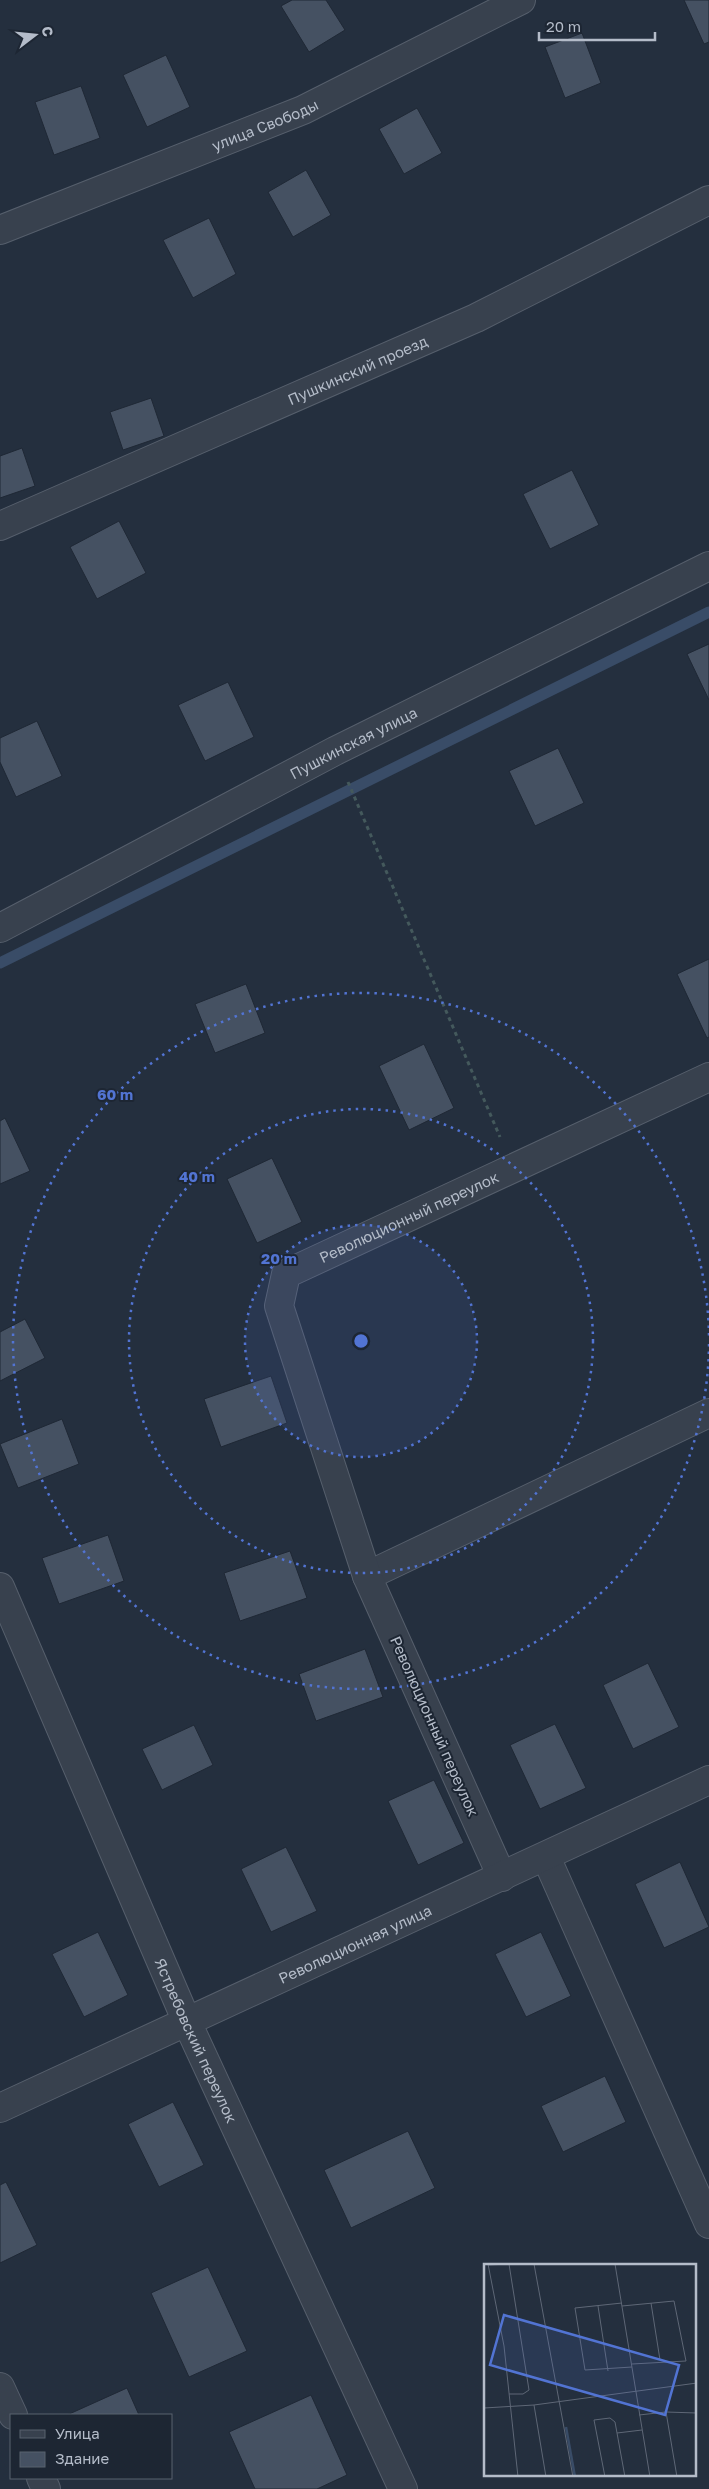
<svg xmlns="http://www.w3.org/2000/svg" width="709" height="2489" font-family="'Golos Text',sans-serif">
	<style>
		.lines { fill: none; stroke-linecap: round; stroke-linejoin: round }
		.stream { stroke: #394c67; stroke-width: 11 }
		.building { fill: #455162; stroke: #1f2835 }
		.minor-casing { stroke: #565f6c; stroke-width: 30 }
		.path { stroke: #44595c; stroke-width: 3; stroke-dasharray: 4 4; stroke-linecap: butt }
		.minor { stroke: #38414e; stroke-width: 28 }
		.ring { fill: none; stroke: #5274d3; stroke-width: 2.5; stroke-dasharray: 2.5 5 }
		.labels { text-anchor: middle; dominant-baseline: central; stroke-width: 4; stroke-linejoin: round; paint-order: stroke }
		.street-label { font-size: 15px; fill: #b4bcc9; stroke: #1d2633 }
		.inset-river { fill: none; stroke: #394c67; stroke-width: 2.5 }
		.inset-road { fill: none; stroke: #5e6776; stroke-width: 1 }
		.view { fill: #5274d3; fill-opacity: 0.15; stroke: #5274d3; stroke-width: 2.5 }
		.inset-edge { fill: none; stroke: #b4bcc9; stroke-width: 2.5 }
		.centre { fill: #5274d3; stroke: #1d2633; stroke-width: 2.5 }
		.ring-label { font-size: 15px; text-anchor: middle; font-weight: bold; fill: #5274d3; stroke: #1d2633; stroke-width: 4; stroke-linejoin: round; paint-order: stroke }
	</style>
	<rect width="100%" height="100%" fill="#242f3e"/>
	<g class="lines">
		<path class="stream" d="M0,963L709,612"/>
	</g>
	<path class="building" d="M292,0H326L345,30L309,52L281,6Z
		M684,0H709V42L704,44Z
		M582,33L601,83L565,98L545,47Z
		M166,55L190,107L147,127L123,75Z
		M81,86L100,138L54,155L35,102Z
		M417,108L442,153L404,174L379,129Z
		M306,170L331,215L293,237L268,192Z
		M209,218L236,274L193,298L163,240Z
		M151,398L164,436L123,450L110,412Z
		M22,448L35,486L0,498V456Z
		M572,470L599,525L550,549L523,494Z
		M119,521L146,573L97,599L70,547Z
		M709,644V700L687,654Z
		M228,682L254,737L205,761L178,705Z
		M37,721L62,776L16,797L0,762V738Z
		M558,748L584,803L535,826L509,771Z
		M709,959V1037L707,1038L677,974Z
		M246,984L265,1033L215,1053L195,1004Z
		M424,1044L454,1108L409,1130L379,1066Z
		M5,1118L30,1171L0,1184V1121Z
		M272,1158L302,1222L257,1243L227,1179Z
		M25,1319L45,1358L0,1381V1332Z
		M271,1376L287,1423L221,1447L204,1399Z
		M62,1419L79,1464L18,1488L0,1444Z
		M108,1535L124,1581L59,1604L42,1558Z
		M290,1551L307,1598L240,1621L224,1573Z
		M365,1649L383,1697L316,1721L299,1674Z
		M648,1663L679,1727L633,1749L603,1685Z
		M555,1724L586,1788L540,1809L510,1745Z
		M194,1725L213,1765L162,1790L142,1749Z
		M434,1780L464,1843L418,1865L388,1801Z
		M286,1847L317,1911L271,1932L241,1869Z
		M680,1862L709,1927L664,1948L635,1884Z
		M98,1932L128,1995L84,2017L52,1954Z
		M541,1932L571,1996L526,2017L495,1954Z
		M605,2076L626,2122L563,2152L541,2106Z
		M173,2102L204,2165L159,2187L128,2124Z
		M408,2131L435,2188L351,2228L324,2170Z
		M6,2182L37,2245L0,2263V2185Z
		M208,2267L247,2351L189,2377L151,2293Z
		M127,2388L139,2415H67Z
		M311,2395L347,2475L317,2489H255L229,2432Z"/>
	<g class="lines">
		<defs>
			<g id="minor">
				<path id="s1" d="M0,230L303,110L521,0"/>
				<path id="s2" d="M0,526L476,318L709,200"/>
				<path id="s3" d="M0,928L335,751L709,566"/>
				<path d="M367,1576L709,1413"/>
				<path id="s4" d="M0,1587L187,2022L403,2489"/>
				<path d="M546,1857L709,2224"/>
				<path id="s5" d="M502,1877L367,1576L279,1306L286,1274L709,1077"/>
				<path id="s6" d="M0,2108L709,1780"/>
				<path d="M0,2387L13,2415"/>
				<path d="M41,2478L46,2489"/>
			</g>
		</defs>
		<use href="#minor" class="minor-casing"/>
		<path class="path" d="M348,782L500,1137"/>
		<use href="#minor" class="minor"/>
	</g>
	<circle cx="361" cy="1341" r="116" fill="#5274d3" fill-opacity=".12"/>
	<g class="ring">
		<circle cx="361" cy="1341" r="116"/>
		<circle cx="361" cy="1341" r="232"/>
		<path d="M709 1344A348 348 0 1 1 709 1338"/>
	</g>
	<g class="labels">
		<g class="street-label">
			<text stroke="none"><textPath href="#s1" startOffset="285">улица Свободы</textPath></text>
			<text stroke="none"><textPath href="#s2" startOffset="390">Пушкинский проезд</textPath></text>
			<text stroke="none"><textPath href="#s3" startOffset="399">Пушкинская улица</textPath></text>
			<text stroke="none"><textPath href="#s5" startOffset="782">Революционный переулок</textPath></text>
			<text transform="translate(435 1726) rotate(66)">Революционный переулок</text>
			<text stroke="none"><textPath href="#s6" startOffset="391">Революционная улица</textPath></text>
			<text stroke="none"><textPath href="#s4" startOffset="494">Ястребовский переулок</textPath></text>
		</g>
	</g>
	<g transform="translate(484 2264)">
		<rect width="212" height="212" fill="#242f3e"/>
		<path class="inset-river" d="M82,163L91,213"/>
		<path class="inset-road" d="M4,0L20,82L34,213M50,0L89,213M131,0L166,213M4,1L25,0M138,39L91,44L101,106L148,103M167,39L176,96M114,42L124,107M138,42L190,37L202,97L148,100M25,130H39L45,126L25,0M50,141L62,213M0,144L50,141L213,119M182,148L193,213M155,151L182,148L213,149M133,169L158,166M121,213L110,156L126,154L131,158L141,213"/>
		<path class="view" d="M20,51L195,101L181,151L6,101Z"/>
		<rect width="212" height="212" class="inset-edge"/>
	</g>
	<circle cx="361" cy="1341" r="8" class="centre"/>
	<g class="ring-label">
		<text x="115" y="1100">60 m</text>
		<text x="197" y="1182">40 m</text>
		<text x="279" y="1264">20 m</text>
	</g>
	<rect x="10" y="2414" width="162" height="65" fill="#1d2633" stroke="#59626f"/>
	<rect x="20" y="2430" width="25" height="8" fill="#38414e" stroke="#59626f"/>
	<text x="55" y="2439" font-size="15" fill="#b4bcc9">Улица</text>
	<rect x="20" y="2452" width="25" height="15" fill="#455162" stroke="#59626f"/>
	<text x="55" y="2464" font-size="15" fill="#b4bcc9">Здание</text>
	<g transform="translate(35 35) rotate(74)" stroke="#1d2633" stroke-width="4" paint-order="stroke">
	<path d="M0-4L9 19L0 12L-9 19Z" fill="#b4bcc9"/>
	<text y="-8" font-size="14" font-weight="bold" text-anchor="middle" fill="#b4bcc9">С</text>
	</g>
	<path d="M539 32v8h116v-8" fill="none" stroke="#b4bcc9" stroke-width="2.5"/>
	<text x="546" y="32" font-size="15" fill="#b4bcc9" stroke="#1d2633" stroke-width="4" paint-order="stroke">20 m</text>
</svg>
